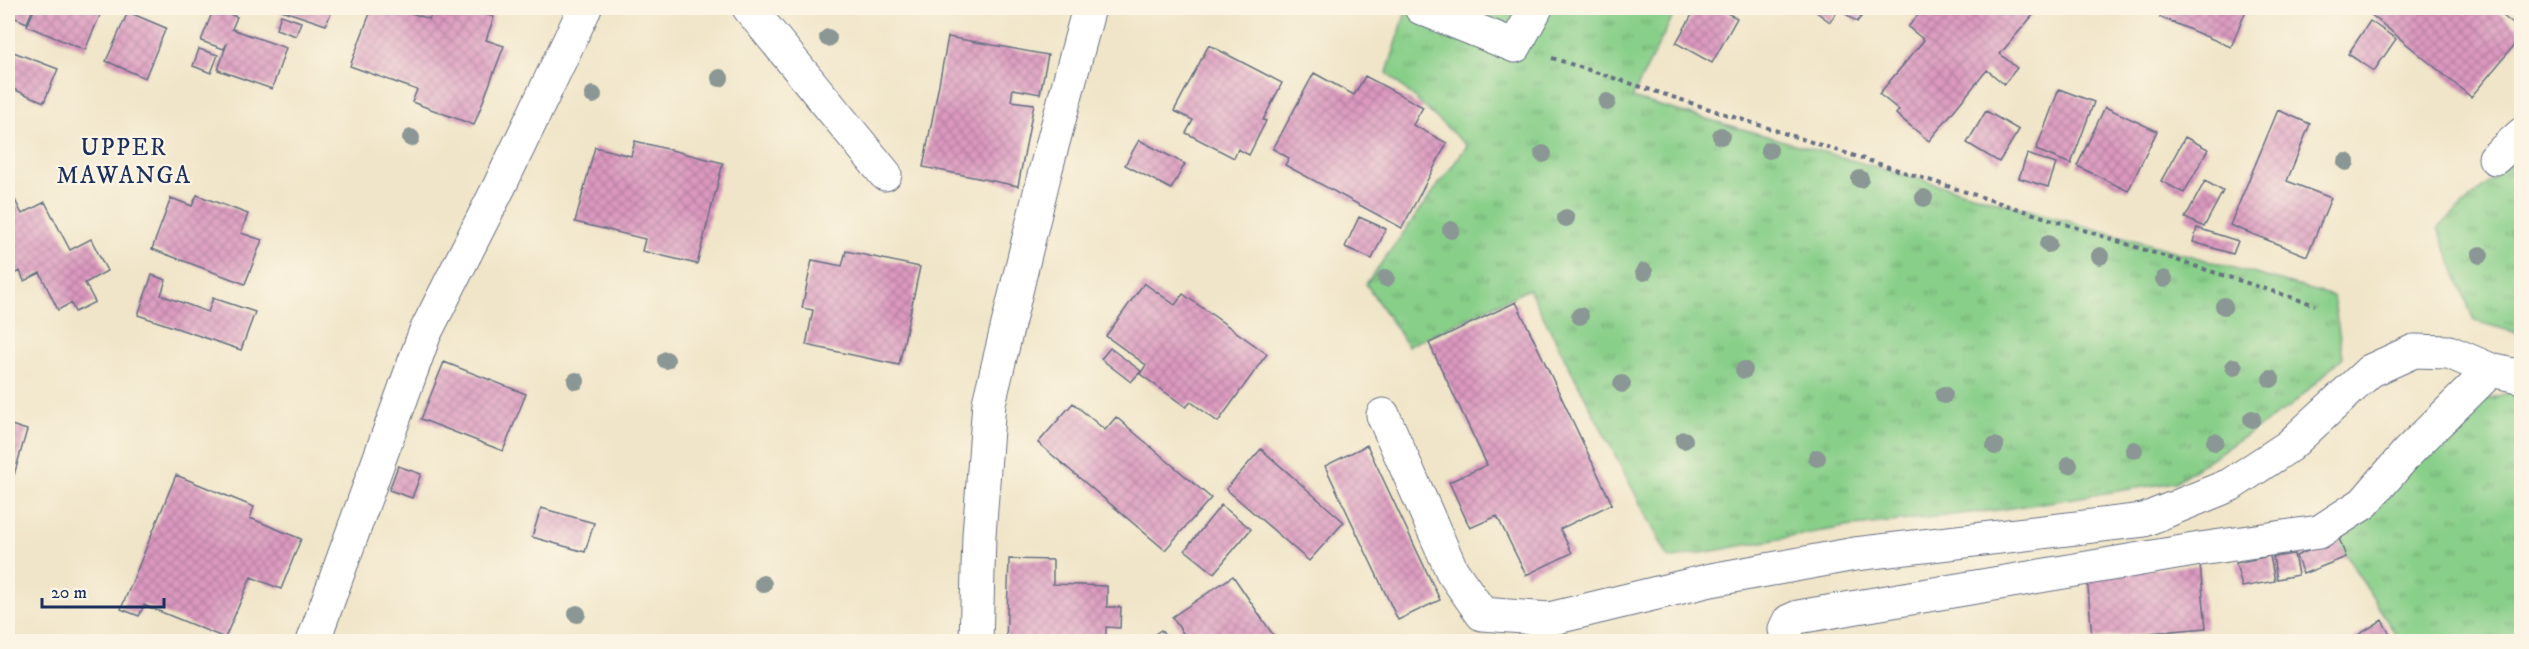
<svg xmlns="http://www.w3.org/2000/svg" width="2529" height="649" font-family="'IM FELL DW Pica',serif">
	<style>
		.grass { fill: url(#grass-tufts); stroke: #527f74; stroke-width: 1.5 }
		.building { fill: url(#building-cross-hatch) }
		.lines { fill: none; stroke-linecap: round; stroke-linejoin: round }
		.minor-casing { stroke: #666f83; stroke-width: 35 }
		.path { stroke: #666f83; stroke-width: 4; stroke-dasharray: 4.5 4.5; stroke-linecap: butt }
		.minor { stroke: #fff; stroke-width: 33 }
		.tree { fill: #8a9794 }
		.labels { text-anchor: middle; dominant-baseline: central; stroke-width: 4.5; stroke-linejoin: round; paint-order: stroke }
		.quarter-label { font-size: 24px; letter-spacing: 1.5px; fill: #1b2f5e; stroke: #fcf5e5 }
	</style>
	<defs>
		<pattern id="grass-tufts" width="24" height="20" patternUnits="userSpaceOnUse" patternTransform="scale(1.5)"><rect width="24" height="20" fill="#88cf89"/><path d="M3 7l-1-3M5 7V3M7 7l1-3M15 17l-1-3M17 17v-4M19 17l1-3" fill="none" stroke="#6ea873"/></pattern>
		<pattern id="building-cross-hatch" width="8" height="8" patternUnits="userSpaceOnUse" patternTransform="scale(1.5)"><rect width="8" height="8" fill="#dc99bf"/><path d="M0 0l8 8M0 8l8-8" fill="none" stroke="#b27d9e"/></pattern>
	</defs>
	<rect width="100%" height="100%" fill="#fcf5e5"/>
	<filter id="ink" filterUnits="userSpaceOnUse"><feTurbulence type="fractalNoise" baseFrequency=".0167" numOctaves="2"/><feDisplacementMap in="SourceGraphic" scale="12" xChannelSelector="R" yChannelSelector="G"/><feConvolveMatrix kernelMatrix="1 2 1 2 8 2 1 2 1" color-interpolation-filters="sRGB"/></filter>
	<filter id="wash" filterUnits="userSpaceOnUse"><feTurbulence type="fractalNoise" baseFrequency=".008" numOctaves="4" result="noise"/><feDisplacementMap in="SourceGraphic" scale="24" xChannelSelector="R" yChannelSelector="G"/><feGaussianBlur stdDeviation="1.35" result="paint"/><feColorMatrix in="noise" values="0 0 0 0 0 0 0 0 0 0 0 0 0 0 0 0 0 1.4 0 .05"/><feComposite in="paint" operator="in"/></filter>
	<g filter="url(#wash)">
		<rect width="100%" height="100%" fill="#f0e5c8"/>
		<path class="grass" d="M1407,8H1677L1632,98L2333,296L2343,357L2292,405L2175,482L1998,510L1845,527L1669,559L1529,289L1408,346L1366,284L1467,146L1387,73Z
			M2521,153V334L2474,321L2438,228Z
			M2521,389V641H2400L2332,533L2481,401Z"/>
		<g id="blocks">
			<path class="building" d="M8,8H33L27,23L8,15Z
				M35,8H103L85,50L27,26Z
				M214,8L237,17L232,29L286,48L272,89L218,70L227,43L224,49L201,41Z
				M275,8H333L326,25Z
				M372,8H397L429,19L434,8H467L494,17L486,40L504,46L474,125L412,102L417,90L350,66Z
				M1696,8H1717L1737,18L1712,63L1676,43Z
				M1811,8H1868L1857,22L1839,9L1830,22Z
				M1924,8H2039L2000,54L2017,68L2004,84L1987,70L1929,141L1896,114L1899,110L1879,94L1924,40L1908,27Z
				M2164,8H2247L2231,47L2160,17Z
				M2363,8H2493L2522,31V36L2471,97Z
				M128,12L166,28L145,78L106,61Z
				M281,15L301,22L296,36L276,29Z
				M2370,21L2396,39L2374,71L2348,54Z
				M948,37L1048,55L1040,94L1013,89L1011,101L1034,104L1018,186L923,167Z
				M1209,45L1282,83L1263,120L1266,121L1249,155L1238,149L1234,158L1186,133L1193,120L1174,111Z
				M199,49L218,55L211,73L193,66Z
				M8,50L58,69L44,102L8,87Z
				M1314,73L1354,95L1365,76L1423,107L1413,125L1447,143L1402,228L1285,165L1289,158L1273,149Z
				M2059,89L2094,102L2071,164L2036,150Z
				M2105,107L2157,131L2128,191L2077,166Z
				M2278,110L2310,124L2287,181L2331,198L2307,256L2230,225Z
				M1986,111L2019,130L1999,162L1967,143Z
				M2185,137L2208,149L2184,193L2161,181Z
				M1139,140L1185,164L1171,189L1125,165Z
				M635,141L723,163L697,264L642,251L645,239L575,222L595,147L631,156Z
				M2027,154L2056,164L2048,187L2019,178Z
				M2205,181L2223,191L2204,227L2185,218Z
				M8,186L22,214L45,202L70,250L91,239L107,271L85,283L95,302L75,312L71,303L58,310L40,273L24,281L20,271L9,276Z
				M197,195L248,214L241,233L262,240L245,284L152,249L171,198L192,206Z
				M1359,217L1386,229L1372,259L1345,247Z
				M2197,228L2238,241L2233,254L2193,242Z
				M846,251L920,267L899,365L806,345L813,310L802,308L812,260L842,266Z
				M152,275L166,280L161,295L208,312L213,298L255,312L241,350L138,315Z
				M1144,283L1175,305L1183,294L1267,354L1218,422L1191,402L1186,407L1140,374L1146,365L1106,336Z
				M1516,302L1612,504L1560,529L1572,553L1526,575L1497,516L1470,528L1449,482L1487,465L1429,343Z
				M1110,348L1141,371L1131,382L1101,359Z
				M444,362L526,394L503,451L421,419Z
				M1073,403L1105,430L1116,417L1211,498L1165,550L1038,443Z
				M8,424L27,430L14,475L8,473Z
				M1367,445L1440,600L1398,620L1325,466Z
				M1261,449L1344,522L1309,561L1226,489Z
				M398,466L421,474L412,498L389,490Z
				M176,475L254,507L250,518L301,539L281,589L251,577L225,638L144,605L139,616L121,609Z
				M1221,505L1251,529L1214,573L1185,550Z
				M541,508L594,523L585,552L532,537Z
				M2339,538L2346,557L2303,574L2296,556Z
				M2294,554L2298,575L2277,579L2273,557Z
				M2270,556L2275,581L2242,587L2236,563Z
				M1009,559L1053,560V584L1107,586V607H1121L1120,628L1106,627V640L1006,642Z
				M2200,565L2206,628L2092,638L2087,575Z
				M1233,576L1278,642H1189L1172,617Z
				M2382,620L2394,642H2355L2353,638Z
				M1161,630L1169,642H1143Z
				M2206,638L2207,642H2182V640Z"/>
		</g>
	</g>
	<g filter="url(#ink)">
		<use href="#blocks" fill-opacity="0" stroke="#666f83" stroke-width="1.5"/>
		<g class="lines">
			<defs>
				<path id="minor" d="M749,8L885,174
					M1421,8L1515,46L1536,8
					M2495,158L2522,134
					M1383,415L1452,571L1482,614L1549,619L1711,580L1855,554L2144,520L2230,485L2289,446L2370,371L2414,351L2449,352L2491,370L2522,377
					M313,642L425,333L499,187L585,8
					M976,642L979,535L989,403L1044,176L1089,8
					M1788,642L1785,629L1789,621L1798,617L2200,549L2319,532L2364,503L2407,453L2491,370"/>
			</defs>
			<use href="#minor" class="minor-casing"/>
			<path class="path" d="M1552,58L2315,305"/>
			<use href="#minor" class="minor"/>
		</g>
		<g class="tree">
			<circle cx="828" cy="38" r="9"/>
			<circle cx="720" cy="78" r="9"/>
			<circle cx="593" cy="95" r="9"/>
			<circle cx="1607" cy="102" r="9"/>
			<circle cx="1721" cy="136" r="9"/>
			<circle cx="411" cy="138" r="9"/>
			<circle cx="1769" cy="150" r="9"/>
			<circle cx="1543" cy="154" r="9"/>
			<circle cx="2346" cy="162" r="9"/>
			<circle cx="1860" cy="179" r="9"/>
			<circle cx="1924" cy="198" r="9"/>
			<circle cx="1566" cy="218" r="9"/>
			<circle cx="1451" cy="230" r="9"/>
			<circle cx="2048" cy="244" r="9"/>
			<circle cx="2480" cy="255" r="9"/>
			<circle cx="2100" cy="256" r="9"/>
			<circle cx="1644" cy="272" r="9"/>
			<circle cx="1386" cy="278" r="9"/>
			<circle cx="2164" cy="279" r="9"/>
			<circle cx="2224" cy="306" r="9"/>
			<circle cx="1580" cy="316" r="9"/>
			<circle cx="666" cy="360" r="9"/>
			<circle cx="2234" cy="367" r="9"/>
			<circle cx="1744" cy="370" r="9"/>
			<circle cx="2271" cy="379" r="9"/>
			<circle cx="576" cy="381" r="9"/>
			<circle cx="1622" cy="384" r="9"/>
			<circle cx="1944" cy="395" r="9"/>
			<circle cx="2252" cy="419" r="9"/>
			<circle cx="1684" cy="440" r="9"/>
			<circle cx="2215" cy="442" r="9"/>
			<circle cx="1995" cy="446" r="9"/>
			<circle cx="2134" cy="450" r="9"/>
			<circle cx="1817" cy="458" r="9"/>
			<circle cx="2069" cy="465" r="9"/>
			<circle cx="763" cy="584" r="9"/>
			<circle cx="577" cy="614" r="9"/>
		</g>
	</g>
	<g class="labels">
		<g class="quarter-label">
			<text x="124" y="148">UPPER<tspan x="124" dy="28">MAWANGA</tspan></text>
		</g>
	</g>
	<rect width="2529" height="649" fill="none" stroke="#fcf5e5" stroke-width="30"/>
	<path d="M42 598v9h122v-9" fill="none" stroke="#1b2f5e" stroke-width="3"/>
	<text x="51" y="598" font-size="18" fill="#1b2f5e" stroke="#fcf5e5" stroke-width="4.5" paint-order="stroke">20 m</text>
</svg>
